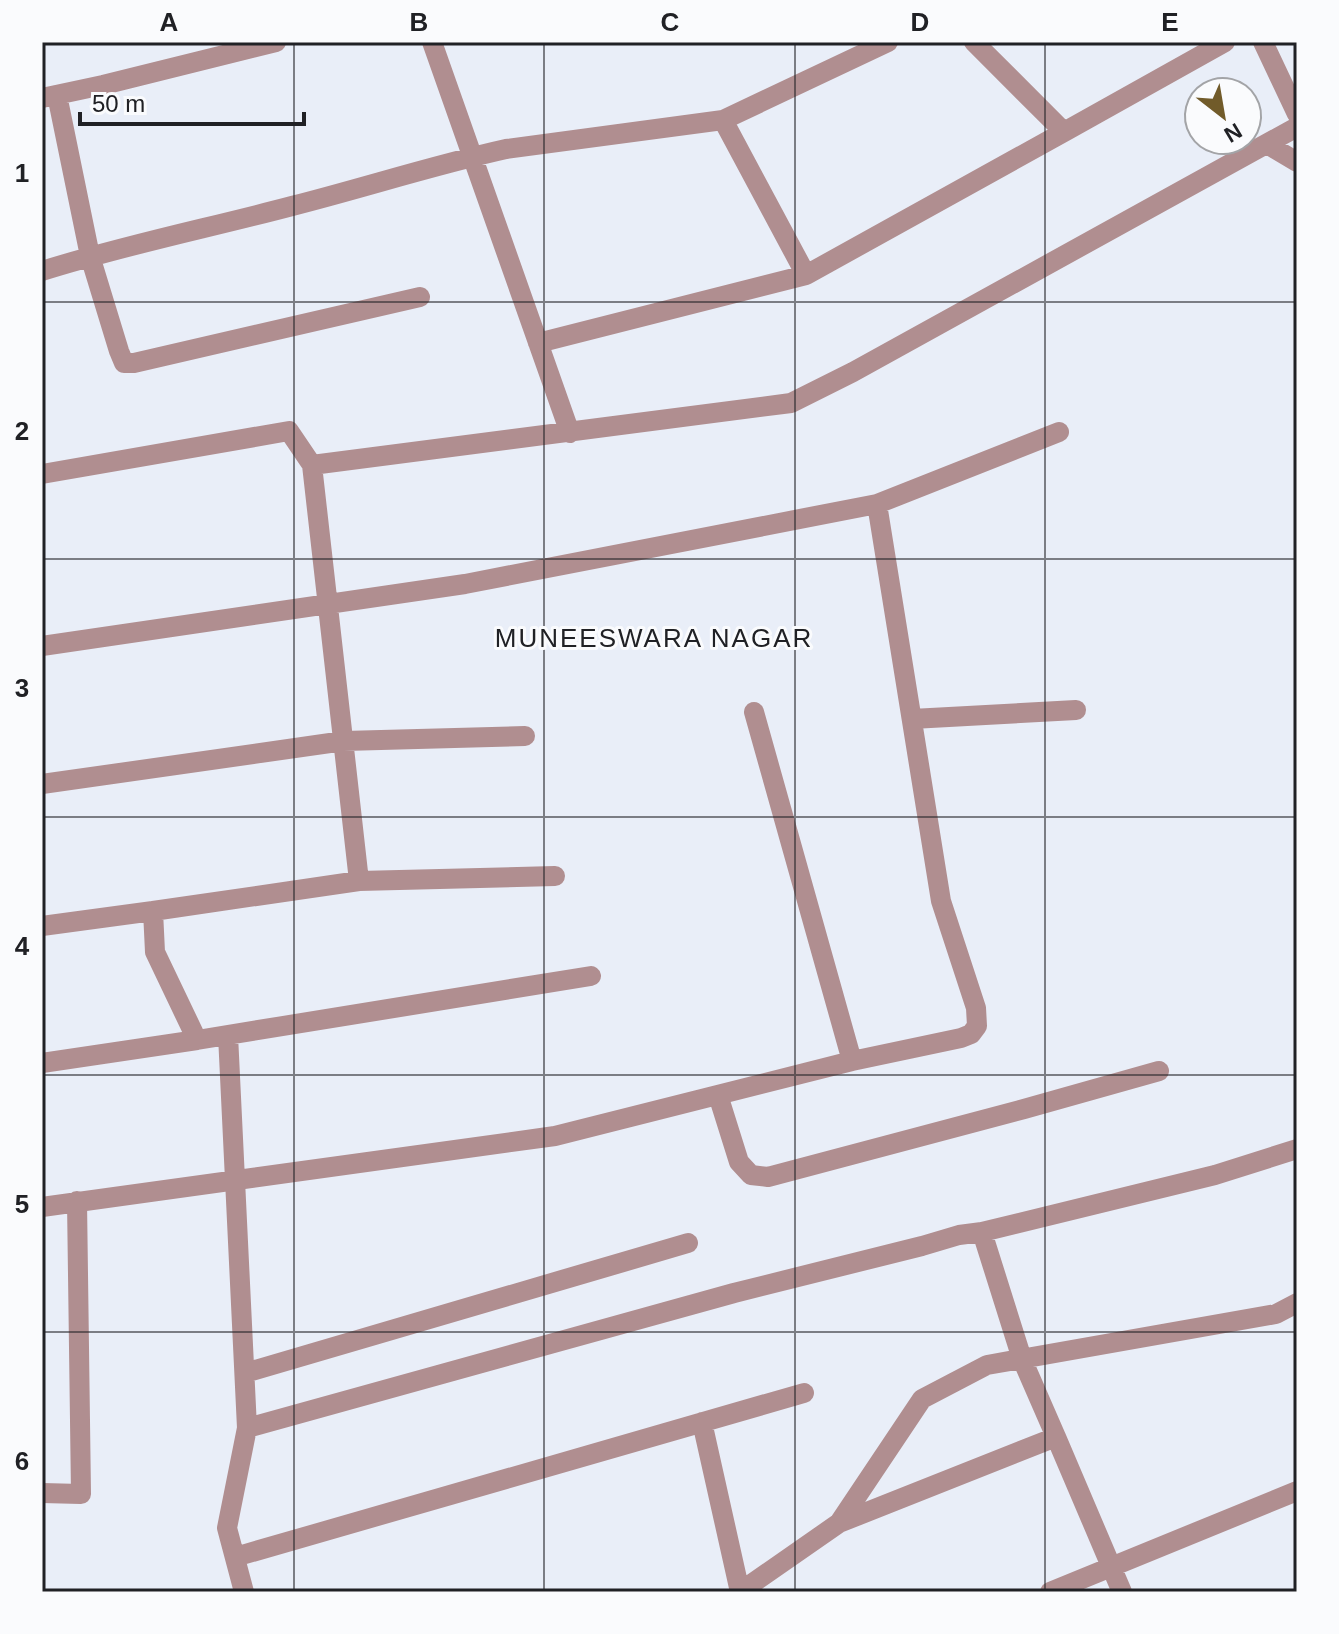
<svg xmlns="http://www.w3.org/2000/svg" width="1339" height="1634" font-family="Arial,sans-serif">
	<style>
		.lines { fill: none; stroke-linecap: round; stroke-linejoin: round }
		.minor { stroke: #b08e90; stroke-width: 20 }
		.grid { fill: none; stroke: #202125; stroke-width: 2; stroke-opacity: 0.55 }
		.labels { text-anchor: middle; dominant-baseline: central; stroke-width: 6; stroke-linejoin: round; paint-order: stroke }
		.neighbourhood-label { font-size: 26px; letter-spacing: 2px; fill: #202125; stroke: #fafbfd }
		.neatline { fill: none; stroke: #202125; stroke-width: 3 }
		.grid-label { font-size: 26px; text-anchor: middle; font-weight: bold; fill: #202125 }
	</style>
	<rect width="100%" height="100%" fill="#e9eef8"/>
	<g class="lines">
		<path class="minor" d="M432,42L570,433
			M974,42L1064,132L1225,42
			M1263,42L1297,114
			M57,95L90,256L119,351L124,363H134L420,297
			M42,98L103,85L276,42
			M723,120L806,275L1064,132
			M1267,144L1297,162
			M42,271C124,245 209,228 292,206C363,188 434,165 506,149L723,120L888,42
			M538,343L806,275
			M42,474L289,431L312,465
			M42,646L465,584L877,504L1059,432
			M754,712L852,1061
			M912,719L1076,710
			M42,784L344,741L525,736
			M359,881L555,876
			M42,926L153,911
			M228,1035L247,1428
			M197,1040L591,976
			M42,1063L197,1040L155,952L153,911L359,881L312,465L791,403L853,372L1297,127
			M718,1095L739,1162L751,1175L768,1177L1024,1109L1159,1071
			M42,1207L555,1136L852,1061L961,1038L971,1034L977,1026L976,1008L941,901L877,504
			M982,1232L1022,1359L1056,1437
			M245,1373L688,1243
			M702,1422L740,1592
			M42,1493L81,1494L77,1201
			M839,1523L1056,1437L1122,1592
			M235,1557L804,1393
			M244,1592L227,1528L247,1428L734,1293L922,1246L959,1235L982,1232L1215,1175L1297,1149
			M740,1592L839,1523L922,1399L987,1365L1276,1314L1297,1303
			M1050,1592L1297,1491"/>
	</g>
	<path class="grid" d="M294,42V1592M544,42V1592M795,42V1592M1045,42V1592M42,302H1297M42,559H1297M42,817H1297M42,1075H1297M42,1332H1297"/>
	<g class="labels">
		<g class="neighbourhood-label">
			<text x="654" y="638">MUNEESWARA NAGAR</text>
		</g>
	</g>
	<rect width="1339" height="1634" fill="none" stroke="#fafbfd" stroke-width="88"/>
	<g transform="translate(1223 116) rotate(149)"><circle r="38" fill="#fafbfd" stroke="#a3a4a7" stroke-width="2"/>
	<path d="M0-6L14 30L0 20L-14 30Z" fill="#715b2a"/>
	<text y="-12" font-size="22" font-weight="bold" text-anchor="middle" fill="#202125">N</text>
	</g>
	<path d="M80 112v12h224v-12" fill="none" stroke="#202125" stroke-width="4"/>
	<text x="92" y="112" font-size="24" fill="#202125" stroke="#fafbfd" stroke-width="6" paint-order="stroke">50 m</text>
	<rect x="44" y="44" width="1251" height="1546" class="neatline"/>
	<g class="grid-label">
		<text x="169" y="31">A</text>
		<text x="419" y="31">B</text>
		<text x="670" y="31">C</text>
		<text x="920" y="31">D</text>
		<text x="1170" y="31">E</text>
		<text x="22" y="182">1</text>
		<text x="22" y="440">2</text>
		<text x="22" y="697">3</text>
		<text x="22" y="955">4</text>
		<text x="22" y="1213">5</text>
		<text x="22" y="1470">6</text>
	</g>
</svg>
